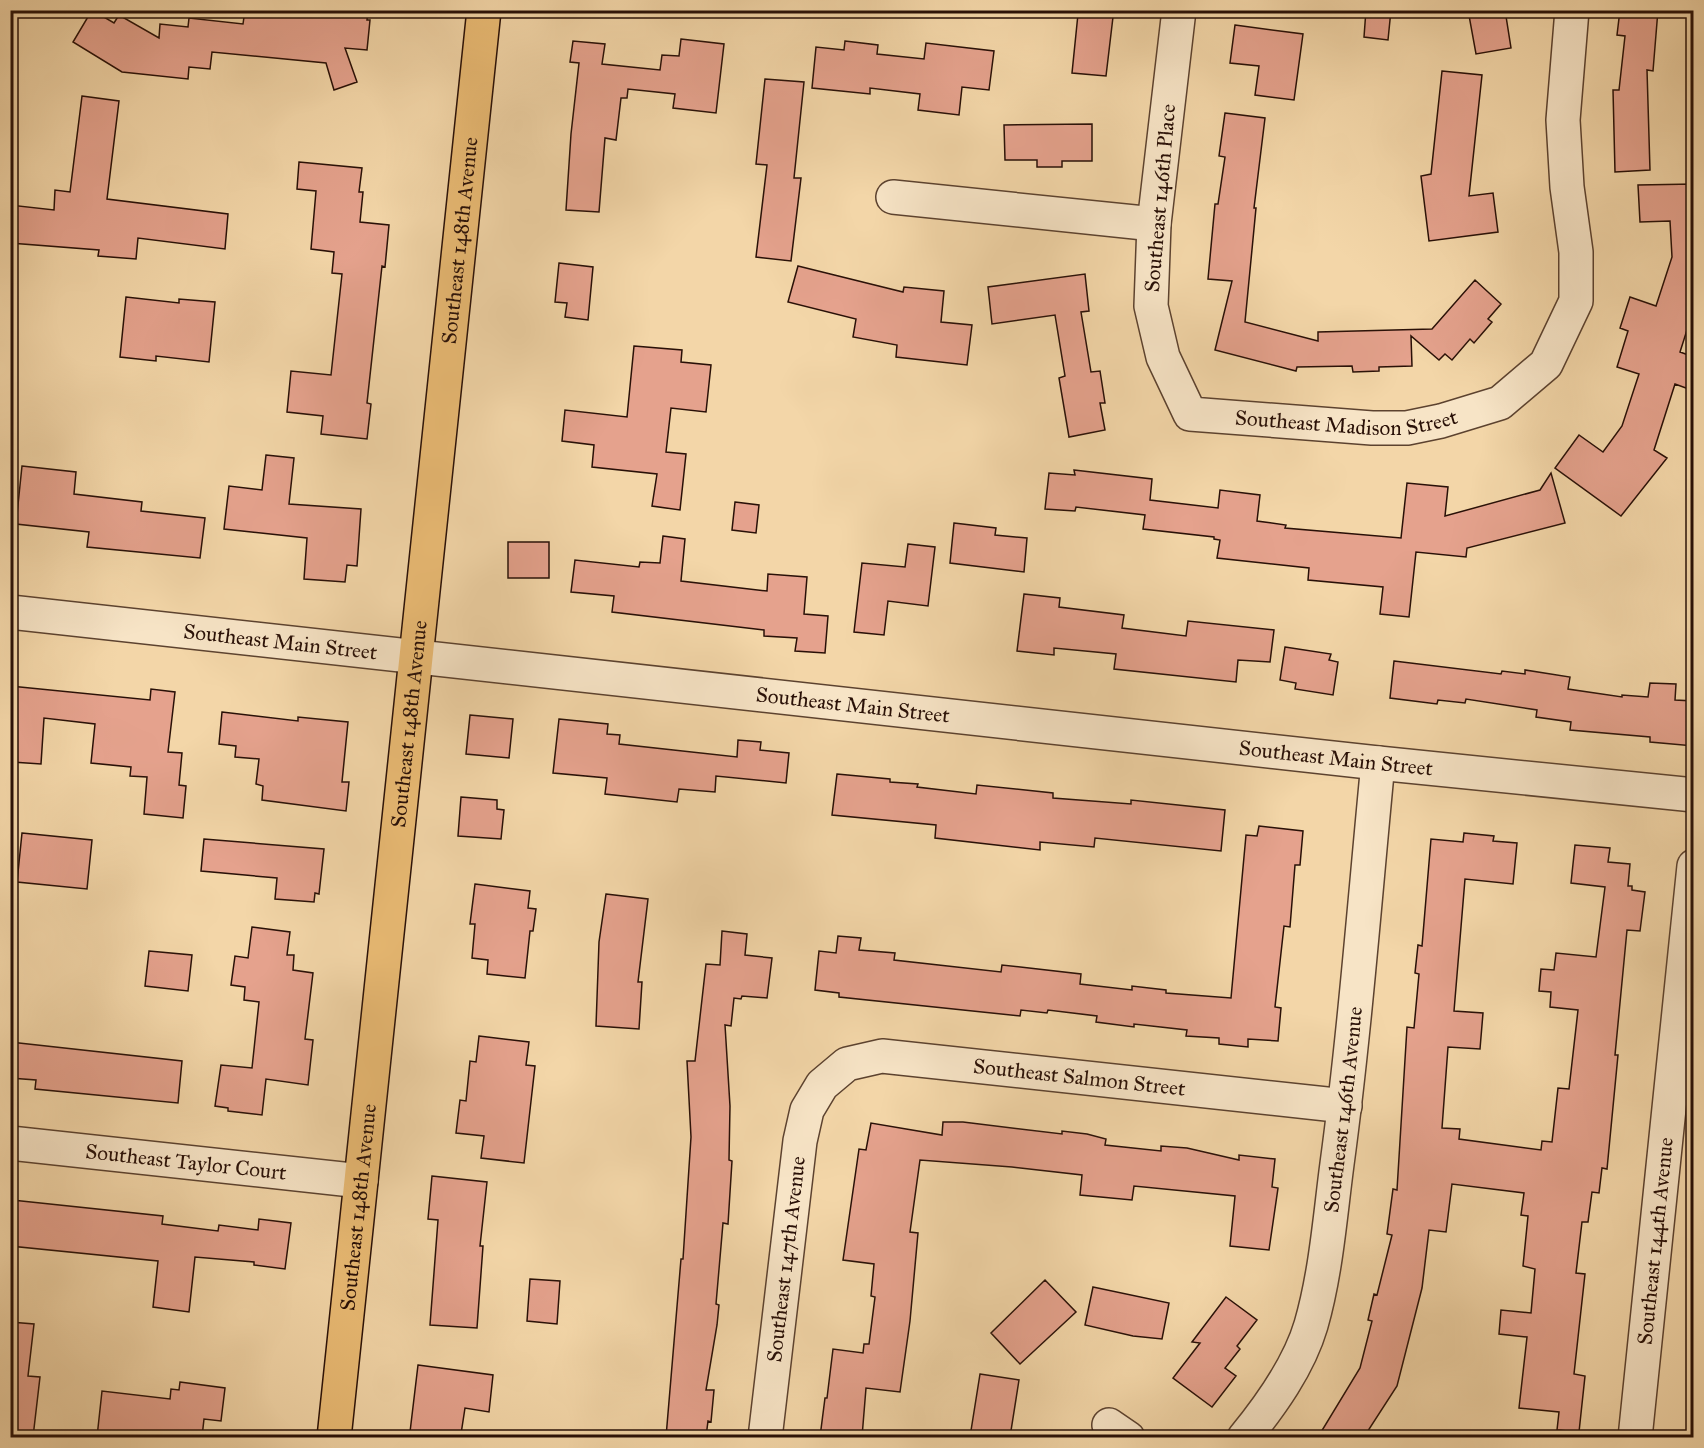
<svg xmlns="http://www.w3.org/2000/svg" width="1704" height="1448" font-family="'IM FELL Great Primer',serif">
	<style>
		.building { fill: #e5a28d; stroke: #291007; stroke-width: 1.5 }
		.lines { fill: none; stroke-linecap: round; stroke-linejoin: round }
		.minor-casing { stroke: #5c422f; stroke-width: 36 }
		.major-casing { stroke: #291007; stroke-width: 36 }
		.minor { stroke: #f7e4c6; stroke-width: 33 }
		.major { stroke: #eabb74; stroke-width: 33 }
		.labels { text-anchor: middle; dominant-baseline: central; stroke-width: 4.5; stroke-linejoin: round; paint-order: stroke }
		.street-label { font-size: 21px; fill: #291007; stroke: #f7e4c6 }
	</style>
	<rect width="100%" height="100%" fill="#f3d6a8"/>
	<filter id="stains"><feTurbulence type="fractalNoise" baseFrequency=".00333" numOctaves="4"/><feColorMatrix values="0 0 0 0 .2 0 0 0 0 .09 0 0 0 0 .02 0 0 0 .5 -.17"/></filter>
	<radialGradient id="worn" r=".72"><stop offset=".6" stop-color="#630" stop-opacity="0"/><stop offset="1" stop-color="#630" stop-opacity=".3"/></radialGradient>
	<path class="building" d="M92,10L114,23L119,15L159,38L160,24L188,27L189,18L243,24L245,10H368L367,20H370L367,50L345,48L357,82L334,90L326,63L212,52L210,69L189,67L188,79L122,72L73,42Z
		M1366,10H1391L1388,40L1364,37Z
		M1468,10H1505L1511,48L1476,54Z
		M1620,10H1658L1653,71L1647,70L1650,170L1615,172L1613,90H1619L1625,36L1617,35Z
		M1078,14L1113,17L1106,76L1072,73Z
		M1235,25L1303,34L1294,100L1255,95L1259,66L1230,63Z
		M681,39L724,44L716,113L673,108L675,94L628,89L627,98H621L616,140L605,138L599,212L566,210L571,134L579,63L570,62L573,41L605,44L602,64L660,70L662,55L679,56Z
		M845,41L878,45L877,54L924,59L926,43L994,51L989,90L962,87L959,115L918,110L920,94L870,88V94L812,88L816,47L844,50Z
		M1442,71L1482,75L1469,196L1493,193L1498,232L1429,241L1421,176L1431,174Z
		M765,79L804,82L794,178H801L791,261L756,257L767,165L756,164Z
		M82,96L119,101L107,199L228,214L225,249L138,238L136,259L98,256L99,250L10,243V205L54,210L55,190L70,192Z
		M1225,113L1265,118L1254,208H1256L1245,322L1318,341V332L1432,329L1475,280L1501,304L1488,319L1492,322L1474,343L1470,339L1452,360L1445,354L1439,360L1411,336L1412,366L1379,367V371L1353,372L1352,366L1297,367L1296,371L1215,350L1232,281L1208,279L1215,204H1218L1225,157L1219,156Z
		M1092,124V161H1062V167H1037V160H1005L1004,125Z
		M299,162L362,168L359,192H363L360,222L389,225L385,267L382,266L367,403L371,404L367,439L321,434L323,416L287,412L291,371L331,375L342,274L332,273L334,252L311,249L316,191L297,189Z
		M1694,184V308L1680,352L1694,357V391L1675,384L1654,450L1667,458L1621,516L1555,468L1579,435L1603,452L1622,426L1639,374L1617,367L1628,331L1620,328L1630,297L1656,306L1672,257L1670,221L1640,222L1638,185Z
		M559,263L593,267L588,320L565,317L567,303L555,302Z
		M798,266L903,292L904,287L944,291L941,322L972,325L967,365L896,357L897,345L853,337L856,319L788,302Z
		M1085,274L1089,311L1081,312L1091,372L1100,371L1105,403H1100L1105,430L1069,437L1059,378L1065,376L1055,315L992,324L988,287Z
		M126,297L179,303V299L215,302L209,362L156,356V361L120,357Z
		M634,346L682,350L681,362L711,365L706,412L671,408L666,452L686,454L680,510L652,506L657,474L592,467L594,445L562,441L565,410L627,417Z
		M266,455L294,458L289,504L361,509L357,566L347,565L345,582L304,579L307,538L224,529L229,486L262,490Z
		M22,466L76,472L74,494L142,502L141,511L205,518L200,558L87,547L89,532L16,524Z
		M1074,470L1152,479L1150,500L1218,508L1220,490L1260,495L1257,521L1286,525L1285,528L1401,538L1407,483L1448,487L1445,516L1540,490L1551,473L1565,523L1467,548L1466,557L1416,552L1409,617L1380,614L1383,587L1308,580L1309,568L1217,558L1220,540L1214,539V537L1143,529L1145,515L1076,507L1075,511L1045,509L1049,473L1075,475Z
		M735,502L759,505L756,533L732,530Z
		M954,523L996,528L995,535L1027,538L1024,572L950,563Z
		M663,536L685,539L681,581L767,591L768,574L807,577L804,614L828,616L825,653L795,651L797,638L764,636V630L612,612L614,596L571,592L575,560L639,567L640,562L660,563Z
		M508,542H549V578H508Z
		M908,544L935,547L928,606L888,601L884,635L854,632L862,563L905,567Z
		M1024,594L1060,598L1059,607L1124,615L1122,628L1186,636L1188,621L1274,630L1270,662L1238,660L1236,682L1114,669L1116,654L1054,648V655L1017,651Z
		M1285,647L1331,654L1329,660L1338,662L1333,695L1295,689L1296,683L1280,680Z
		M1394,661L1501,674L1502,671L1525,674V670L1570,677L1568,689L1622,697V695L1648,697L1650,683L1676,684L1675,700L1694,701V746L1650,742V737L1570,730L1571,722L1536,717L1537,710L1466,699L1465,703L1438,700L1437,704L1390,698Z
		M10,686L150,700L151,689L175,692L168,752L182,753L179,785L186,786L183,818L144,814L147,777L130,776L131,767L91,763L95,724L44,718L41,764L12,762L15,720H10Z
		M222,712L298,721V717L348,722L342,782H349L346,811L262,800L263,786L256,784L259,759L235,757L236,746L219,744Z
		M470,715L513,719L509,758L466,754Z
		M559,719L608,724L607,734L620,735L619,744L737,757L738,740L761,742L760,750L789,753L786,783L716,776L715,792L679,789L677,802L605,794L607,778L553,773Z
		M837,774L890,779V782L918,784L917,787L976,794L977,785L1053,793V798L1131,804V800L1225,810L1221,851L1095,838L1094,847L1040,842V850L935,838L936,825L832,815Z
		M461,797L497,800V809L504,810L501,839L458,836Z
		M1259,826L1303,831L1300,865H1295L1290,927L1284,926L1275,1007L1281,1008L1278,1041L1248,1039V1047L1219,1044V1038L1186,1036L1187,1030L1134,1024V1027L1096,1022L1097,1016L1048,1010L1047,1013L1021,1010L1020,1016L839,997V993L815,990L819,951L836,953L838,936L861,938L859,950L895,953L894,960L1001,972L1002,965L1081,974L1080,984L1132,990V986L1166,990V993L1231,998L1246,835L1257,836Z
		M22,833L92,840L87,889L17,882Z
		M1464,833L1494,836L1493,841L1517,843L1513,884L1465,879L1454,1011L1483,1013L1480,1049L1448,1047L1442,1128L1460,1129L1459,1139L1541,1150L1542,1141L1552,1142L1558,1088L1569,1089L1578,1010L1550,1007L1551,992L1539,991L1541,969L1554,970L1556,953L1596,957L1605,887L1571,883L1575,845L1610,848L1608,862L1630,864L1628,886H1632V890L1645,892L1640,931L1627,930L1615,1055H1618L1607,1169L1602,1168L1599,1193L1592,1192L1588,1222H1582L1576,1273L1585,1274L1574,1374L1585,1376L1579,1432L1557,1430L1559,1412L1519,1408L1527,1337L1499,1334L1501,1310L1531,1313L1535,1269L1523,1266L1528,1216L1521,1215L1524,1193L1452,1184L1446,1232L1429,1230L1422,1288L1397,1386L1364,1437H1318L1360,1368L1372,1321L1368,1320L1374,1294L1377,1295L1392,1235L1387,1234L1393,1189L1397,1190L1407,1027L1414,1028L1419,974L1415,973L1418,945L1422,946L1431,839L1463,842Z
		M204,839L324,849L319,894L315,893L314,902L275,899L277,878L201,871Z
		M475,884L530,891L528,908L536,909L533,931H530L525,978L487,974L488,960L472,958L475,924H470Z
		M606,894L648,899L638,982H642L639,1029L596,1026L599,942Z
		M252,927L290,932L287,955H294L293,970L313,973L305,1039L313,1040L308,1085L266,1079L262,1115L228,1111V1108L215,1106L221,1065L252,1068L259,1002L244,1000L245,987L231,985L235,956L248,958Z
		M722,931L747,934L745,955L772,958L767,998L742,996L741,999L734,998L731,1026L725,1025L730,1106L729,1160L732,1161L728,1224L723,1223L716,1304L719,1305L717,1325L706,1390H714L711,1422L708,1421L706,1437H666L681,1259H683L691,1137L687,1061H695L706,964L720,965Z
		M149,951L192,955L188,991L145,986Z
		M479,1036L529,1042L526,1065L535,1066L524,1163L481,1158L484,1136L456,1133L460,1100L466,1101L470,1061L476,1062Z
		M10,1042L182,1061L178,1103L35,1089L36,1080L10,1078Z
		M943,1122H963L1062,1134V1131L1087,1134L1106,1139L1105,1145L1161,1151V1146L1187,1148L1239,1160V1155L1275,1159L1272,1187L1278,1188L1269,1250L1230,1246L1235,1196L1134,1186L1132,1200L1080,1195L1082,1175L1012,1167L920,1160L910,1232L918,1233L910,1321L900,1392L866,1388L862,1437H820L825,1398H827L833,1349L863,1353L864,1344H869L875,1297L871,1296L874,1264L843,1260L859,1149L866,1150L871,1123L942,1135Z
		M432,1176L487,1182L480,1246H483L477,1328L430,1325L438,1220L428,1219Z
		M12,1200L163,1216L162,1224L218,1231L219,1225L258,1230L259,1219L291,1223L285,1269L254,1265V1262L195,1257L189,1312L153,1307L158,1261L10,1246Z
		M530,1279L560,1281L557,1324L527,1321Z
		M1045,1280L1076,1312L1020,1364L991,1333Z
		M1093,1287L1169,1303L1162,1339L1133,1336L1085,1325Z
		M1226,1297L1257,1320L1237,1346L1240,1349L1225,1368L1236,1376L1212,1407L1173,1378L1200,1343L1192,1342Z
		M10,1322L34,1324L28,1376L40,1377L33,1437H10Z
		M418,1365L493,1375L489,1412L465,1408L461,1434L446,1432L445,1436L410,1432Z
		M980,1374L1019,1380L1010,1437H970Z
		M180,1382L225,1388L221,1421L204,1419L202,1437H97L102,1391L170,1399L171,1389L179,1390Z"/>
	<g class="lines">
		<defs>
			<g id="minor">
				<path id="s1" d="M1179,10L1154,224L1151,306L1163,357L1190,414L1372,428H1407L1441,421L1500,403L1546,364L1576,301V252L1567,187L1563,120L1572,10"/>
				<path d="M893,197L1154,224"/>
				<path id="s2" d="M10,612L1378,763L1694,795"/>
				<path id="s3" d="M10,1143L361,1181"/>
				<path d="M1109,1425L1128,1438"/>
				<path id="s4" d="M765,1438L800,1141L807,1110L822,1085L847,1064L882,1056L1345,1106"/>
				<path id="s5" d="M1244,1438C1271,1405 1299,1366 1311,1325C1326,1273 1330,1217 1337,1164C1355,1031 1365,896 1378,763"/>
				<path id="s6" d="M1635,1438L1694,866"/>
			</g>
			<g id="major">
				<path id="s7" d="M334,1438L484,10"/>
			</g>
		</defs>
		<use href="#minor" class="minor-casing"/>
		<use href="#major" class="major-casing"/>
		<use href="#minor" class="minor"/>
		<use href="#major" class="major"/>
	</g>
	<g class="labels">
		<g class="street-label">
			<text transform="translate(1160 198) rotate(-85)">Southeast 146th Place</text>
			<text stroke="none"><textPath href="#s7" startOffset="1204">Southeast 148th Avenue</textPath></text>
			<text stroke="none"><textPath href="#s1" startOffset="570">Southeast Madison Street</textPath></text>
			<text stroke="none"><textPath href="#s2" startOffset="272">Southeast Main Street</textPath></text>
			<text stroke="none"><textPath href="#s2" startOffset="848">Southeast Main Street</textPath></text>
			<text stroke="none"><textPath href="#s7" startOffset="718">Southeast 148th Avenue</textPath></text>
			<text stroke="none"><textPath href="#s2" startOffset="1334">Southeast Main Street</textPath></text>
			<text stroke="none"><textPath href="#s4" startOffset="627">Southeast Salmon Street</textPath></text>
			<text stroke="none"><textPath href="#s5" startOffset="350">Southeast 146th Avenue</textPath></text>
			<text stroke="none"><textPath href="#s3" startOffset="177">Southeast Taylor Court</textPath></text>
			<text stroke="none"><textPath href="#s7" startOffset="232">Southeast 148th Avenue</textPath></text>
			<text stroke="none"><textPath href="#s6" startOffset="198">Southeast 144th Avenue</textPath></text>
			<text stroke="none"><textPath href="#s4" startOffset="180">Southeast 147th Avenue</textPath></text>
		</g>
	</g>
	<rect width="1704" height="1448" fill="none" stroke="#f3d6a8" stroke-width="36"/>
	<rect x="12" y="12" width="1680" height="1424" fill="none" stroke="#291007" stroke-width="3"/>
	<rect x="18" y="18" width="1668" height="1412" fill="none" stroke="#291007" stroke-width="1.5"/>
	<rect width="100%" height="100%" filter="url(#stains)"/>
	<rect width="100%" height="100%" fill="url(#worn)"/>
</svg>
